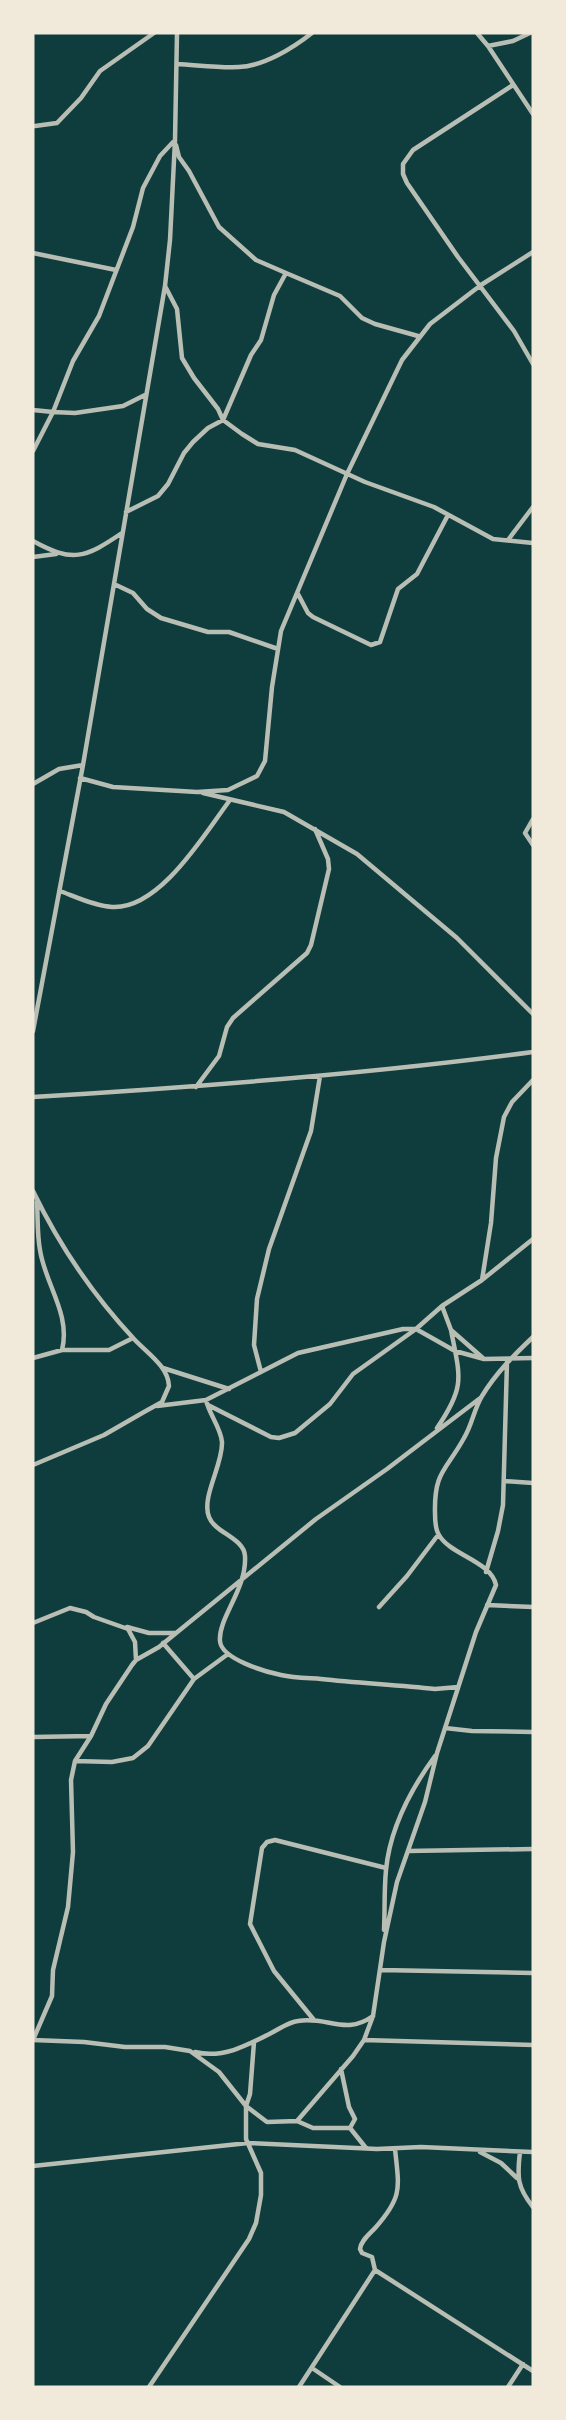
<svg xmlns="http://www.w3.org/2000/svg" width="566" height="2420" font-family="Inter,sans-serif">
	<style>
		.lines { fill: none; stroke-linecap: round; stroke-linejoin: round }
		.minor { stroke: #b8beb3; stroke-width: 4.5 }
	</style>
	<rect width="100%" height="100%" fill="#0f3d3e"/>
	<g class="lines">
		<path class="minor" d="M477,33L488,46L533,114
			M488,46L513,41L530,33
			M177,64C197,65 219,68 239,67C264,66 293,48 312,33
			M513,85L413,150L403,164V174L407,183L458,257L514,331L533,364
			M35,126L57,123L81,98L100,71L154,33
			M176,145L179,157L189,171L219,227L256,260L286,273
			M33,253L116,270
			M165,286L177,309L182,358L194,378L218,409L223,420L242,434L258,444L295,450L365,482L434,507L493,539L533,543
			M145,395L123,406L75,413L53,412L73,361L99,316L133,227L143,188L160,156L175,140
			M33,410L53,412L33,451
			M126,512L158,496L168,484L184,453L193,442L208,428L223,420L251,355L261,340L274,295L286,273L340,296L362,318L375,324L418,336
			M508,540L533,507
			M33,541C73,563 85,558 122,533
			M33,557L56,554
			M114,584L133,593L147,609L161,618L208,632H229L278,649
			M298,594L308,613L313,617L371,645L380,642L398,589L417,574L448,515
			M80,778L113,787L197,792L228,790L257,776L265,761L272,687L281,631L347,474L402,360L430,324L481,285L533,252
			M33,784L59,769L83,765
			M203,793L284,812L357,854L457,938L533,1014
			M533,819L525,833L533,845
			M60,891C76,897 95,906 112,907C160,910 205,833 230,800
			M33,1031L83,765L165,286L170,240L175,140L177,33
			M196,1087L219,1056L227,1027L233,1018L307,953L311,945L329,869L328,859L315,829
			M33,1097C200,1087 367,1074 533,1052
			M33,1191C59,1245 93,1295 134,1339C147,1353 168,1366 169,1386L162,1402L144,1412L104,1435L33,1465
			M37,1202C38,1218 37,1234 40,1250C45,1284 71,1314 62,1350
			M482,1280L491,1223L496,1158L504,1117L512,1102L533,1080
			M442,1306L451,1330L484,1359L533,1358
			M33,1358L62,1350H109L133,1338
			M163,1368L229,1389
			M261,1372L254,1345L257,1299L269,1249L311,1131L320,1076
			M206,1400C209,1414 221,1428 222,1442C223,1465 201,1497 209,1517C215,1533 244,1538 245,1556C247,1589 218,1618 220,1641C221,1659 266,1672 281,1675C294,1678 308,1678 321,1679C359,1683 397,1685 435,1689L458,1687
			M208,1405L271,1437L279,1438L295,1433L330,1404L353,1374L416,1329L442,1306L482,1280L533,1239
			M157,1406L206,1400L298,1353L403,1329H416L455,1351L484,1359
			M437,1428C466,1386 460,1377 451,1330
			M504,1481L533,1483
			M486,1572L498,1531L503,1505L507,1362
			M487,1605L533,1607
			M379,1607L407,1576L438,1535
			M33,1623L70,1608L86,1612L94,1617L128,1629L135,1642L136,1660
			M127,1627L149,1633H175
			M163,1643L194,1679
			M445,1728L472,1731L533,1732
			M33,1737L91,1736
			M75,1761L112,1762L133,1758L148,1746L194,1679L228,1654
			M408,1851L533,1849
			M384,1930C385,1910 384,1890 386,1870C390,1827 411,1789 435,1756
			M381,1970L533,1973
			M314,2020L274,1971L250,1924L262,1848L267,1842L275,1840L386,1868
			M33,2040L52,1996L53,1970L68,1907L73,1852L71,1780L75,1761L91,1736L106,1704L132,1665L136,1660L159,1647L316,1519L387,1469L479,1399
			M33,2040L84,2042L125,2047H165L190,2051L219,2072L246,2106
			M364,2040L533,2045
			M195,2052C223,2059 248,2045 273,2032C281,2028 289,2022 298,2021C328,2016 345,2036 373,2016
			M341,2069L349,2107L355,2119L350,2128
			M246,2106L250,2094L254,2042
			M297,2121L313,2128H350L366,2148
			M480,2152L501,2163L517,2178
			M520,2152C517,2177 517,2187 533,2207
			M33,2166L248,2143L377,2149L421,2147L533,2152
			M375,2270L533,2371
			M312,2368L340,2387
			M149,2387L249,2239L256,2223L261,2195V2173L246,2139V2106L267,2122L297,2121L353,2056L364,2040L373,2016L384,1942L397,1882L425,1802L437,1753L476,1632L496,1585C491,1561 450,1555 439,1535C435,1529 435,1519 435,1513C434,1471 446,1471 464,1438C472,1425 474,1409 482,1396C496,1373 514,1355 533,1337
			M299,2387L375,2270L372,2257L362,2253L360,2249C361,2240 370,2234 376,2227C403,2196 399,2188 395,2149
			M508,2387L523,2364"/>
	</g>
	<rect width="566" height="2420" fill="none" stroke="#f1e9da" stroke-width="69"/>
</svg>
